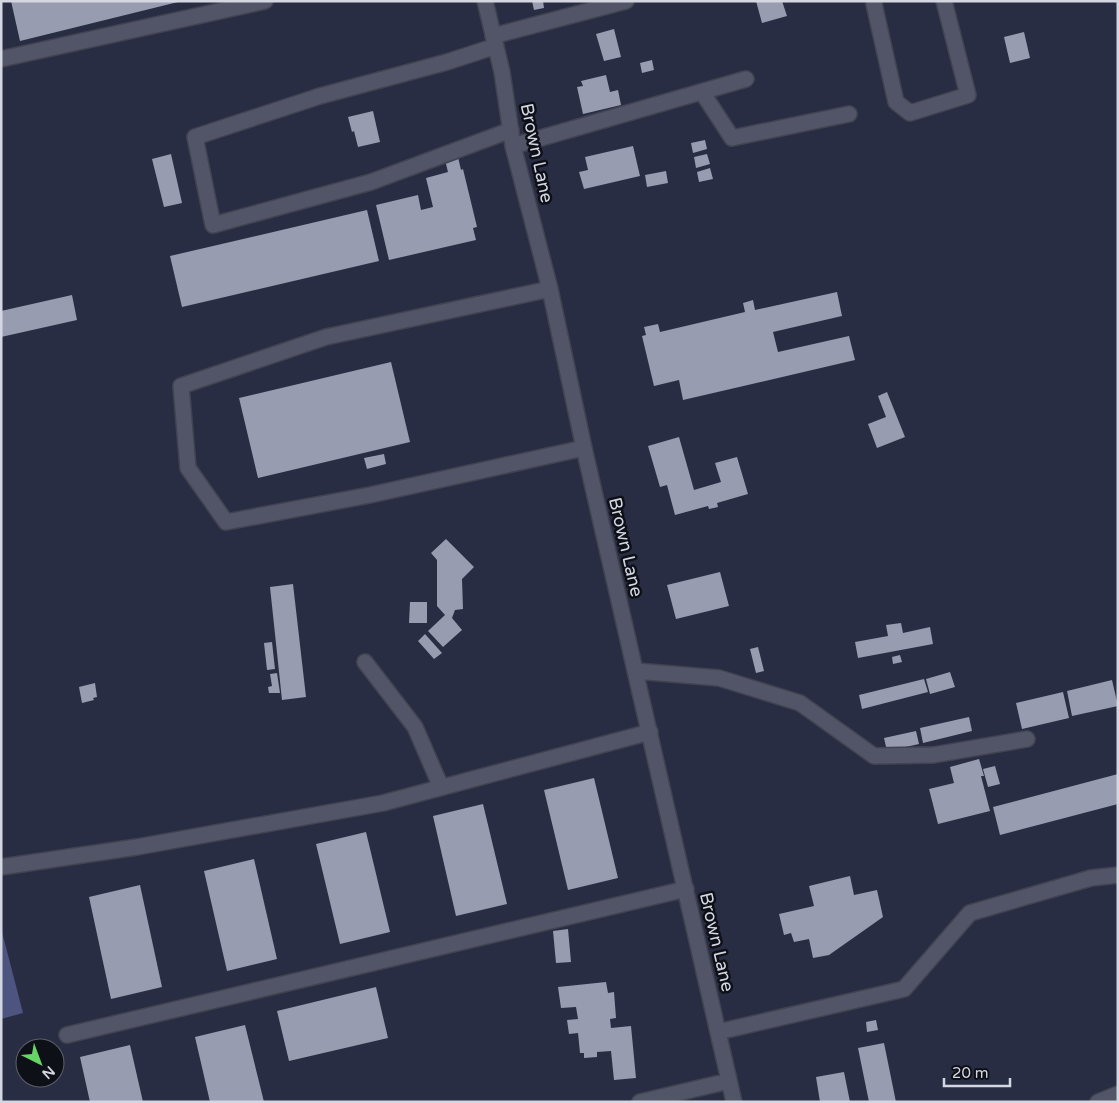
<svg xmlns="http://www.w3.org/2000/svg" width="1119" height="1103" font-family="'Varela Round',sans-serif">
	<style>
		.built { fill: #292d43; fill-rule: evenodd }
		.water { fill: #4c547f }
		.building { fill: #989cb0 }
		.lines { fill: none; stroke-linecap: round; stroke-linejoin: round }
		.minor-casing { stroke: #414350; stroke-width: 18 }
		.minor { stroke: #515567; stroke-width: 15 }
		.labels { text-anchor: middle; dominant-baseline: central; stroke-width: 5; stroke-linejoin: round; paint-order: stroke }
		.street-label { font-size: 18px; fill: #d4d7e2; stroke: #0e1017 }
	</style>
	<rect width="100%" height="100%" fill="#232636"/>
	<path class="built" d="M1,1H1118V1102H1ZM25,1048H55V1078H25Z"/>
	<path class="water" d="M1,928L23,1013L1,1019Z"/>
	<path class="building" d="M11,1H178V2L20,41Z
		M532,1H543L544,8L534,10Z
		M756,1H782L787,16L762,23Z
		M614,29L621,57L604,61L596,34Z
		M1024,32L1030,58L1010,63L1004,37Z
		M652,60L654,70L642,73L640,63Z
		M606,75L610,92L618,90L621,105L583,114L577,87L583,86L581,81Z
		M373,111L380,142L358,147L354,131L352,132L348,117Z
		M705,140L707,149L693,153L691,143Z
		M633,146L640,176L584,189L579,172L588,170L585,157Z
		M171,154L182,203L164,207L152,159Z
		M707,154L710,164L696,168L694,157Z
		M458,157L461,170L463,169L477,227L473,228L476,240L389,260L376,205L418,195L421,210L433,207L426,178L448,172L445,160Z
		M710,168L713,179L699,182L697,172Z
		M666,171L668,183L647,187L645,175Z
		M367,210L379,261L182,307L170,256Z
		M837,292L842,316L773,332L778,352L849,336L855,360L683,400L679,380L654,386L642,336L646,335L644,327L658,324L660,332L745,312L743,303L753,300L755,310Z
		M72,295L77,320L1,337V311Z
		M391,362L410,442L258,478L239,398Z
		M887,392L905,437L877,448L868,424L886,417L878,396Z
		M679,437L694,490L721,482L715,463L737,457L748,494L717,503L718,507L709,509L708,506L675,515L667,485L660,487L648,446Z
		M384,454L386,464L367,469L364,458Z
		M446,539L474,567L462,579L463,609L455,610L452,618L462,630L443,647L428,631L445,615L437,606V560L431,553Z
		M720,572L729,606L676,619L667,585Z
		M293,584L306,697L282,700L270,587Z
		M410,602H427V623H409Z
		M901,623L903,633L930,627L933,644L858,658L855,642L888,636L886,625Z
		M425,634L442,653L434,659L418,641Z
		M272,642L275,669L267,670L264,643Z
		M758,647L764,671L756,673L750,649Z
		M900,655L902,662L893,664L892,657Z
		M950,672L955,687L930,694L926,679Z
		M277,673L280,693H269L268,687L272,686L270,674Z
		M924,679L928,692L862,709L859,695Z
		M1112,680L1118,706L1072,716L1067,691Z
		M95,683L97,697L93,698L94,700L82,703L79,687Z
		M1063,692L1069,718L1022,729L1016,703Z
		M969,717L972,731L923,743L920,728Z
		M916,731L919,744L887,751L884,738Z
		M979,759L984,776H981L990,811L938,824L929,789L954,783L950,767Z
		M995,766L1000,784L988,787L983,769Z
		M1118,774V804L1000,835L993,807Z
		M594,778L618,878L568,890L544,790Z
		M483,804L507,904L456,916L433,816Z
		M366,832L390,932L340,944L316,844Z
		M254,859L277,959L227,971L204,871Z
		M850,876L854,895L877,890L883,917L829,955L813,958L809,939L794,942L791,933L784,935L779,914L814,906L809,886Z
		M140,885L162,987L111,999L89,897Z
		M568,929L571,962L556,963L553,931Z
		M606,982L608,993L614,992L616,1018L610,1019L611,1028L631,1026L636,1078L614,1080L611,1051L597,1052V1057L584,1058V1053H580L578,1033L569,1034L567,1020L578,1019L576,1007L561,1008L558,987Z
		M376,987L388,1038L289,1061L277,1011Z
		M876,1020L878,1030L867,1032L866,1022Z
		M245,1025L264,1102H210L195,1037Z
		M884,1043L896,1102H869L858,1048Z
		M130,1045L143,1102H90L80,1057Z
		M844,1072L850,1102H820L816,1077Z"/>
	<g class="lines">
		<defs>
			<path id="minor" d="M485,1L502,72L513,146L550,289L584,448L734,1102
				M874,4L896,102L910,113L968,95L944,1
				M493,36L626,1
				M496,46L447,62L320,96L195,137L213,225L371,182L511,130
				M1,59L265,1
				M702,92L732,138L849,114
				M513,146L746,79
				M550,289L326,337L181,386L188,468L226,522L370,495L584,448
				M365,662L415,727L441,787
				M636,671L719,678L800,703L874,756L933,755L1027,739
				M1,867L137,847L383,803L650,732
				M718,1032L904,989L970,913L1091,878L1118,875
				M67,1035L686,889
				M640,1102L729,1081
				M1098,1102L1118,1094"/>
		</defs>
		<use href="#minor" class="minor-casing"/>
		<use href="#minor" class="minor"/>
	</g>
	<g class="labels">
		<g class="street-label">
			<text transform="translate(537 153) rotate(78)">Brown Lane</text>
			<text transform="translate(626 547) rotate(77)">Brown Lane</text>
			<text transform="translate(717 942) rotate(77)">Brown Lane</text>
		</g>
	</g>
	<rect width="1119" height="1103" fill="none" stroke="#d4d7e2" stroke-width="5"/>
	<g transform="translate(40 1063) rotate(138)"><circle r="24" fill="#0e1017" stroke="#5d6068"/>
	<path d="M0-4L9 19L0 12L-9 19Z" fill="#67d466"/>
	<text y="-8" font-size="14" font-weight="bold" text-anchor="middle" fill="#d4d7e2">N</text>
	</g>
	<path d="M944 1078v8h66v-8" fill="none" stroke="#d4d7e2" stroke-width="2.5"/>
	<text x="952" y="1078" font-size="15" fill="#d4d7e2" stroke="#0e1017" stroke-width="4" paint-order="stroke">20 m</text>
</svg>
